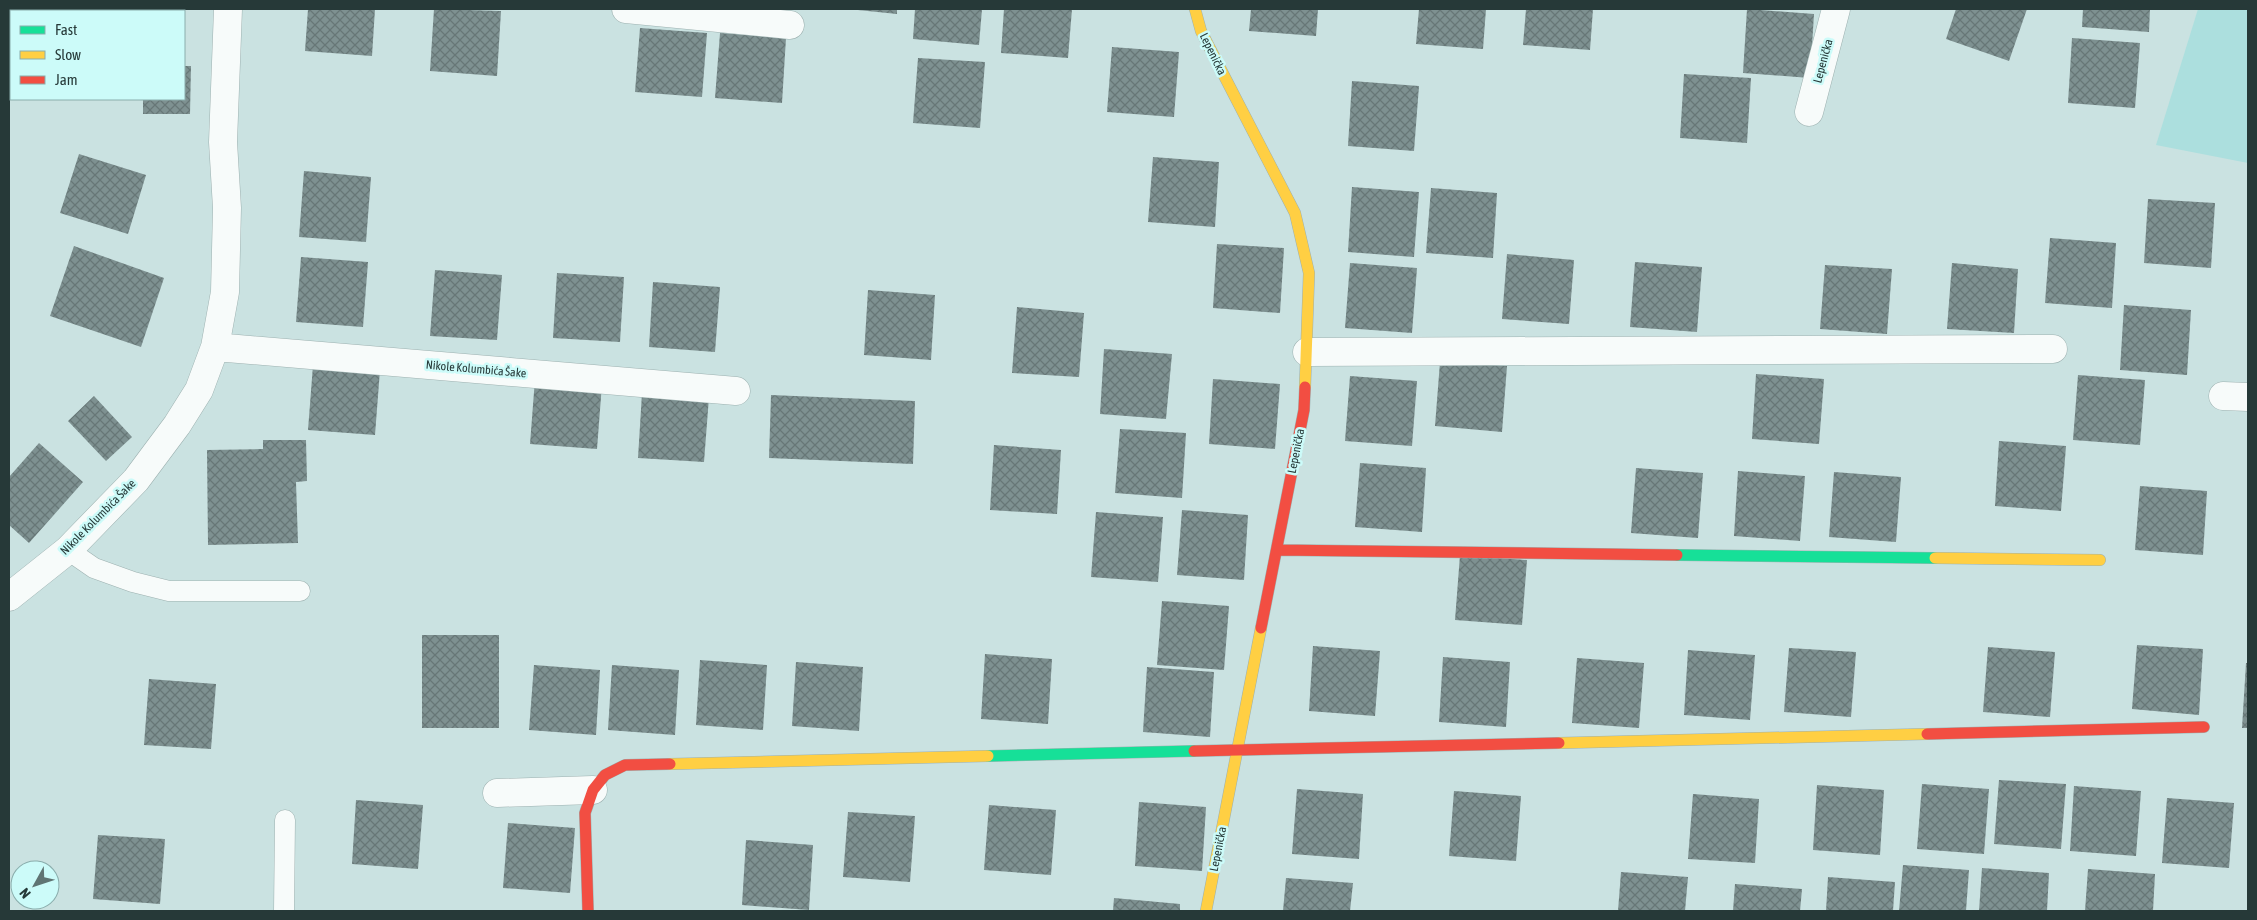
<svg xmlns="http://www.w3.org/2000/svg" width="2257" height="920" font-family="'Asap Condensed',sans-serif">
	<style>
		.grass { fill: #acdfde }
		.building { fill: url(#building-cross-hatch) }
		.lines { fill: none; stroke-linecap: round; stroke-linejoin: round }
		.lane-casing { stroke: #9db1b0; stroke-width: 21 }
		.street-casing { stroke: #9db1b0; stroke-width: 29 }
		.fast-casing { stroke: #9db1b0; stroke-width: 12 }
		.slow-casing { stroke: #9db1b0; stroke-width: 12 }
		.jam-casing { stroke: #9db1b0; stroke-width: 12 }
		.lane { stroke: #f7fbfa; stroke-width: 20 }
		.street { stroke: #f7fbfa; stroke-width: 28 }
		.fast { stroke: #16e098; stroke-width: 11 }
		.slow { stroke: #ffcf43; stroke-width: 11 }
		.jam { stroke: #f24e42; stroke-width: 11 }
		.labels { text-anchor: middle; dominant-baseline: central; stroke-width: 5; stroke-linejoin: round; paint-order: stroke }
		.street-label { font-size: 12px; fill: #263938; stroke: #ccfbf9 }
	</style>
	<defs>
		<pattern id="building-cross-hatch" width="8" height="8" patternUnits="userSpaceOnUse" patternTransform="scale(1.25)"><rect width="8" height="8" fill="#7e9191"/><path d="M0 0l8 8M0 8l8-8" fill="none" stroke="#677777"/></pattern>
	</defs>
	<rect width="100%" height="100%" fill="#cae2e1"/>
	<path class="grass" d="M2198,9H2248V163L2156,145Z"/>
	<path class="building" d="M308,9H375L372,56L305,51Z
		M434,9L501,11L497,76L430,71Z
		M848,9H897V14Z
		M915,9H982L979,45L913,39Z
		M1004,9H1072L1068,58L1001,53Z
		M1251,9H1318L1316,36L1249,31Z
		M1419,9H1486L1483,49L1416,44Z
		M1526,9H1593L1590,50L1523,45Z
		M1747,9L1814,14L1810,78L1743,73Z
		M1956,9H2027L2009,61L1946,39Z
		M2083,9H2150L2149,32L2082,27Z
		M640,28L707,33L702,97L635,92Z
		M720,33L786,38L782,103L715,98Z
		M2072,38L2140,43L2135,108L2068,103Z
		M1112,47L1179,52L1174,117L1107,112Z
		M918,58L985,62L980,128L913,123Z
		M184,66H191L190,114H143V99H184Z
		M1684,74L1751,78L1747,143L1680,138Z
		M1352,81L1419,86L1414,151L1348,146Z
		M79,154L146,175L128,234L60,213Z
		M1153,157L1219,162L1215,227L1148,222Z
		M304,171L371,177L366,242L299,237Z
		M1352,187L1419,192L1414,257L1348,252Z
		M1431,188L1497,193L1493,258L1426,253Z
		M2148,199L2215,203L2211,268L2144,263Z
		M2050,238L2116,243L2112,308L2045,303Z
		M1217,244L1284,248L1280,313L1213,308Z
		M74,246L164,278L141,347L50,316Z
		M1507,254L1574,260L1569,324L1502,319Z
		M301,257L368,262L363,327L296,322Z
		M1635,262L1702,267L1697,332L1630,327Z
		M1350,263L1417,268L1412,333L1345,328Z
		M1952,263L2018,269L2014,333L1947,329Z
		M1825,265L1892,269L1887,334L1820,329Z
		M435,270L502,275L497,340L430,336Z
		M557,273L624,277L620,342L553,338Z
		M653,282L720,287L715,352L649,347Z
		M868,290L935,295L931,360L864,355Z
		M2124,305L2191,310L2187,375L2120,370Z
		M1017,307L1084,313L1079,377L1012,373Z
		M1104,349L1172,354L1166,419L1100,414Z
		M1440,362L1507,366L1502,432L1435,426Z
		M313,365L380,370L375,435L308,430Z
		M1756,374L1824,379L1819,444L1752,439Z
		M2078,375L2145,380L2140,445L2073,440Z
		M1350,376L1417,381L1412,446L1345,441Z
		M535,379L602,384L597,449L530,444Z
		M1213,379L1280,384L1275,449L1209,444Z
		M642,393L709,397L704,462L638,458Z
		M771,395L915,401L913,464L769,458Z
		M94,396L132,437L106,461L68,421Z
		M1120,429L1186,433L1182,498L1115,493Z
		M263,440H306L307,481L296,482L298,543L208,545L207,450L263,449Z
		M1999,441L2066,446L2061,511L1995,506Z
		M39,443L83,482L29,543L9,525V477Z
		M994,445L1061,450L1057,514L990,510Z
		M1360,463L1426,468L1422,532L1355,527Z
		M1636,468L1703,473L1698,538L1631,533Z
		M1738,471L1805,476L1800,541L1734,536Z
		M1834,472L1901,477L1896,542L1829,537Z
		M2140,486L2207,491L2203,555L2135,550Z
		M1182,510L1248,515L1244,580L1177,575Z
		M1096,512L1163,517L1158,582L1091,577Z
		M1460,555L1527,560L1522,625L1455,620Z
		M1162,601L1229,606L1224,670L1157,665Z
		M422,635H499V728H422Z
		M2137,645L2203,649L2199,715L2132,709Z
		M1313,646L1380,651L1375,716L1309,711Z
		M1988,647L2055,652L2050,717L1983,712Z
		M1789,648L1856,652L1851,717L1784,712Z
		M1688,650L1755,655L1750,720L1684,715Z
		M985,654L1052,659L1048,724L981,719Z
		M1443,657L1510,662L1506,727L1439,722Z
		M1577,658L1644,663L1639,728L1572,723Z
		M700,660L767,665L763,730L696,725Z
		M796,662L863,667L859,731L792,726Z
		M2246,663H2248V728H2242Z
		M534,665L600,670L596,735L529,730Z
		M612,665L679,670L675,735L608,730Z
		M1147,667L1214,672L1210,737L1143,732Z
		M149,679L216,684L211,749L144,745Z
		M1999,780L2066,784L2061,849L1994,844Z
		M1922,784L1989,789L1984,854L1917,849Z
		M1817,785L1884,790L1880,855L1813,850Z
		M2074,786L2141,791L2136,856L2070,851Z
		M1297,789L1363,794L1359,859L1292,854Z
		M1454,791L1521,796L1516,861L1449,856Z
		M1693,794L1759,799L1755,863L1688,859Z
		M2167,798L2234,803L2229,868L2162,863Z
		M356,800L423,805L418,869L352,864Z
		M1139,802L1206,807L1202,871L1135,866Z
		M989,805L1056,810L1051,875L984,870Z
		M848,812L915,816L910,882L843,877Z
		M508,823L575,828L570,893L503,888Z
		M98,835L165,839L160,904L93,899Z
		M746,840L813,845L809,910L742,905Z
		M1903,865L1969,870L1966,911H1899Z
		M1982,868L2049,873L2047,911H1979Z
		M2088,869L2155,874L2153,911H2085Z
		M1621,872L1688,877L1685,911H1618Z
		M1828,877L1895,882L1893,911H1826Z
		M1286,878L1353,883L1350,911H1283Z
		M1735,884L1802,889L1800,911H1733Z
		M1114,898L1180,904V911H1113Z"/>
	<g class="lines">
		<defs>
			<path id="lane" d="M68,550L94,568L133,582L169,591H300
				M284,911L285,820"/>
			<path id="street" d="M626,9L790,25
				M1809,112L1836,9
				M215,347L736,391
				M1307,352L2053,349
				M2223,396L2248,397
				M9,597L68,550L136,480L177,425L199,390L215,347L225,292L227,208L223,142L228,9
				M497,793L593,790"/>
			<path id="fast" d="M1677,555L1935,558
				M988,756L1194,751"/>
			<path id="slow" d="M1195,9L1201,31L1295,213L1309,273L1305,387
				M1935,558L2100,560
				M1559,743L1927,734
				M670,764L988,756
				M1206,911L1261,628"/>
			<path id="jam" d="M1277,550L1677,555
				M1261,628L1304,410L1305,387
				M1927,734L2204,727
				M1194,751L1559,743
				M588,911L585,813L593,790L605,775L625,765L670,764"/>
		</defs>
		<use href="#lane" class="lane-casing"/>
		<use href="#street" class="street-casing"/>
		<use href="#fast" class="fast-casing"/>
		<use href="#slow" class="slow-casing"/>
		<use href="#jam" class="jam-casing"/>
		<use href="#lane" class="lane"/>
		<use href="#street" class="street"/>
		<use href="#fast" class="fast"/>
		<use href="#slow" class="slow"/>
		<use href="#jam" class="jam"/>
	</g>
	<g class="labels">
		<g class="street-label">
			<text transform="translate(1213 54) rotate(64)">Lepenička</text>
			<text transform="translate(1823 61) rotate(-75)">Lepenička</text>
			<text transform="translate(476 369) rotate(5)">Nikole Kolumbića Šake</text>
			<text transform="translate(1296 451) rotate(-79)">Lepenička</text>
			<text transform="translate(98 517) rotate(-45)">Nikole Kolumbića Šake</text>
			<text transform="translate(1218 849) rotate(-79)">Lepenička</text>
		</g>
	</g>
	<rect width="2257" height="920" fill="none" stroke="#263938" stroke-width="20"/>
	<rect x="10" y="10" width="175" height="90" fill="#ccfbf9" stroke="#8aadac"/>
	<rect x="20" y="26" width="25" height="8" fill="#16e098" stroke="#8aadac"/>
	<text x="55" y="35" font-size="15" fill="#263938">Fast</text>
	<rect x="20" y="51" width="25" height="8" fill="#ffcf43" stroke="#8aadac"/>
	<text x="55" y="60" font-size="15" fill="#263938">Slow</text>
	<rect x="20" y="76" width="25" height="8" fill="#f24e42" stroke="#8aadac"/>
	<text x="55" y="85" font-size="15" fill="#263938">Jam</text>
	<g transform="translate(35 885) rotate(230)"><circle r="24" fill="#ccfbf9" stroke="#8aadac"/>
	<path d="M0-4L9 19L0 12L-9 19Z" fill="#5f7473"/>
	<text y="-8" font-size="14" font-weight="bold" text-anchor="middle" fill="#263938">N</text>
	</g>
</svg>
